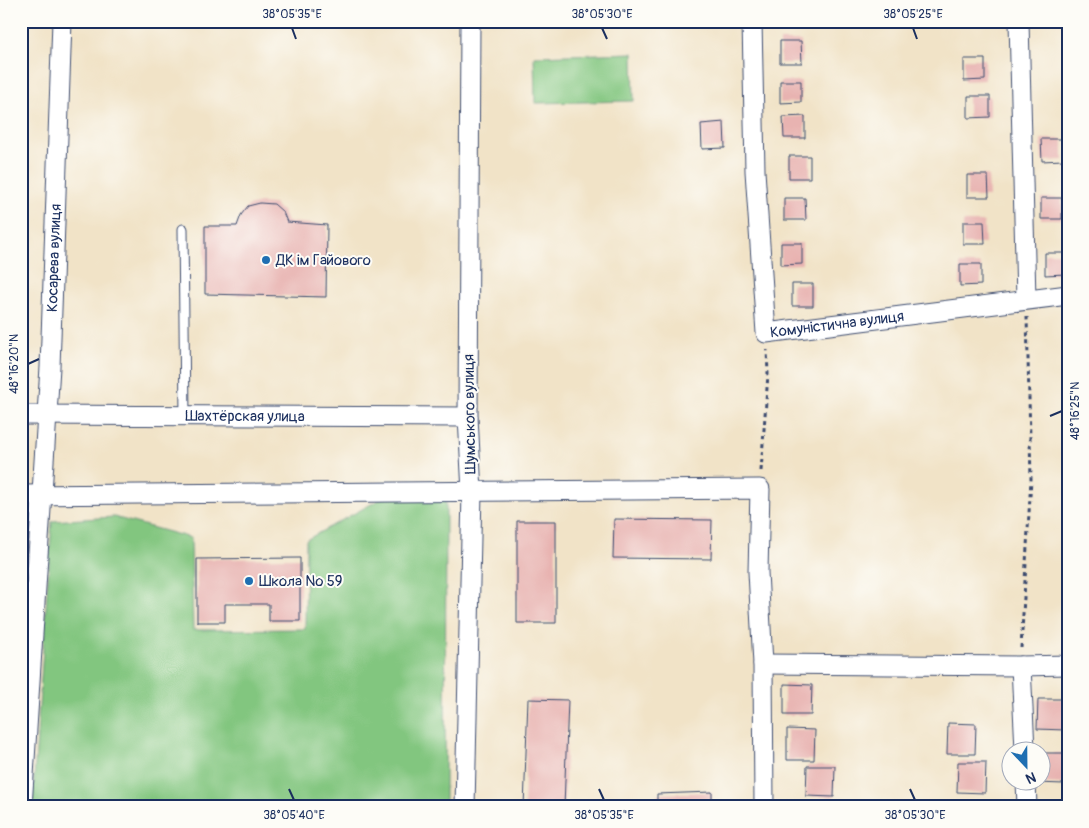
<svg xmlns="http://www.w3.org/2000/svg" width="1089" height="828" font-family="Pangolin,sans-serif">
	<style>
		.green { fill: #82c67f; stroke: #4e7a6e }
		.building { fill: #e8b3b1 }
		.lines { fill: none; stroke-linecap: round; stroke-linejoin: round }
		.service-casing { stroke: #3b4a6e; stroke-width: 11 }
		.minor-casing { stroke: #3b4a6e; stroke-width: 21 }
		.path { stroke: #3b4a6e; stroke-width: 3; stroke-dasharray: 4 4; stroke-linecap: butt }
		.service { stroke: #fff; stroke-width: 9 }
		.minor { stroke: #fff; stroke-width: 19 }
		.ticks { fill: none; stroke: #1b2f5e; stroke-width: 2 }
		.poi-dot { fill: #1f6fb2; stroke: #fdfcf7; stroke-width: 2 }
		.labels { text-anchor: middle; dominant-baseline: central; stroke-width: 4; stroke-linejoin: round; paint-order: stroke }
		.street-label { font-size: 15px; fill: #1b2f5e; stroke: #fdfcf7 }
		.poi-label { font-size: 15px; fill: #1b2f5e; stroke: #fdfcf7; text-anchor: start }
		.neatline { fill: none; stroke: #1b2f5e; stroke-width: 2 }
		.ticks-label { font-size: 12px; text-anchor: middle; fill: #1b2f5e }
	</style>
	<rect width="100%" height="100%" fill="#fdfcf7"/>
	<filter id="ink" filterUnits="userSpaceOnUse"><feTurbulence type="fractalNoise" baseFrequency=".02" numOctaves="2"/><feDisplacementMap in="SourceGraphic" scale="10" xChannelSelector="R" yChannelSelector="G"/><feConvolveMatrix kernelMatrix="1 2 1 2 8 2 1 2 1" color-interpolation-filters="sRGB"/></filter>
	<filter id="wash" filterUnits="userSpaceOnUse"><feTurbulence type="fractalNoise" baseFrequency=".0096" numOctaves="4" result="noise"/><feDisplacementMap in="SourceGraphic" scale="20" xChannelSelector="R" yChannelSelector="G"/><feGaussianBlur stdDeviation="1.12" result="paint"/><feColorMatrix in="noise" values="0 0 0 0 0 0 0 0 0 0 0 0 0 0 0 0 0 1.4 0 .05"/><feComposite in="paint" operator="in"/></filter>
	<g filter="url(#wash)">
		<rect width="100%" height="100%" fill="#f1e3c7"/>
		<path class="green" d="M633,53L634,101L535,103L534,56Z
			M384,497L446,500L445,807H32L52,521L114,517L191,538L193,630L305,629L306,540Z"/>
		<g id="blocks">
			<path class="building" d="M780,41H801L802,63H780Z
				M964,59H985V80L964,81Z
				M780,81H801V102L780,103Z
				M968,96H990V117L968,118Z
				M805,116V138H784L783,117Z
				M724,122L725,148L702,149L701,124Z
				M1041,139H1063V160L1042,161Z
				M789,156H810V178H789Z
				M967,175H988L989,197H967Z
				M784,198H805L806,220H784Z
				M1041,198H1062V219H1041Z
				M260,203L274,204L283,212L287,222L327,225L326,297L205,294V226H237L241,215L248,206Z
				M963,222H984L985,244H963Z
				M781,243H802V264L781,265Z
				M1045,253H1066V274L1045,275Z
				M960,264H981V285L960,286Z
				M792,284H813V306H792Z
				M614,519L712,520L711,559L613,558Z
				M517,521H556V623H517Z
				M300,558V621H269V604H225V622H197V559Z
				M784,684L812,685L811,715H784Z
				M528,699L568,700L564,807H524Z
				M1038,699H1066L1065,730L1037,729Z
				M948,723L976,724L975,754H947Z
				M787,729L815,730L814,760H787Z
				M1042,753H1065L1064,784L1036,783V780H1042Z
				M958,762H986L985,793L957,792Z
				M807,766H835L834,797L806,796Z
				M712,792V807H657V794Z"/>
		</g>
	</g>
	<g filter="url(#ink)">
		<use href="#blocks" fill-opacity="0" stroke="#3b4a6e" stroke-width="1"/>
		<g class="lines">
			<defs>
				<path id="service" d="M183,229L185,416"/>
				<g id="minor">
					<path id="s1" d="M752,21L755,171L766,333L1068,295"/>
					<path d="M1019,21L1026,299"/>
					<path id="s2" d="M21,415L468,417"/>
					<path d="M21,495L760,489L758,572L763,664L764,807"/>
					<path d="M763,664L1021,666L1068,665"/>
					<path d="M1021,666L1025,750"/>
					<path d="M1026,780L1027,807"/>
					<path id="s3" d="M22,807L50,367L62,21"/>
					<path d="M465,807L472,492L468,417L470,21"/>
				</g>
			</defs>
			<use href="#service" class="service-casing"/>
			<use href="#minor" class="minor-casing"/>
			<path class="path" d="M761,471L768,374L767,350
				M1021,648L1031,479L1027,317"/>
			<use href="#service" class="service"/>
			<use href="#minor" class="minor"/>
		</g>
	</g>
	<path class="ticks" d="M292,28L296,39M602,28L607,39M913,28L917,39M28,364L39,359M1050,416L1062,411M289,789L294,800M599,789L604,800M910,789L915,800"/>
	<g class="poi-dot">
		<circle cx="266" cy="260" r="5"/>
		<circle cx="249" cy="581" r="5"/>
	</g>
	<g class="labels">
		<g class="street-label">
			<text stroke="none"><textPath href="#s3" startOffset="550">Косарева вулиця</textPath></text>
			<text stroke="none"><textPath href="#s1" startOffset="384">Комуністична вулиця</textPath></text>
			<text transform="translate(470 414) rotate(-91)">Шумського вулиця</text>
			<text stroke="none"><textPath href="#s2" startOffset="224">Шахтёрская улица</textPath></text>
		</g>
		<g class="poi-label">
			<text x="276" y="260">ДК ім Гайового</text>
			<text x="259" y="581">Школа № 59</text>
		</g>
	</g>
	<rect width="1089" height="828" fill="none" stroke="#fdfcf7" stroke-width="55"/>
	<g transform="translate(1026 766) rotate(158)"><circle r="24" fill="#fdfcf7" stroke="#a3aaba"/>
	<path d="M0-4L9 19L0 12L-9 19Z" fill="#1f6fb2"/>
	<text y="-8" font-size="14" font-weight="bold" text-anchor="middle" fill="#1b2f5e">N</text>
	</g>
	<rect x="28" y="28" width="1034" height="772" class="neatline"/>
	<g class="ticks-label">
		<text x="292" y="18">38°05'35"E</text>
		<text x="602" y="18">38°05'30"E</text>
		<text x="913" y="18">38°05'25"E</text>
		<text transform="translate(14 364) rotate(-90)" y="4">48°16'20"N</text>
		<text transform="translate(1075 411) rotate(-90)" y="4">48°16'25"N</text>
		<text x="294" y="819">38°05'40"E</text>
		<text x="604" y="819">38°05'35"E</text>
		<text x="915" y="819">38°05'30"E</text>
	</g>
</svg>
